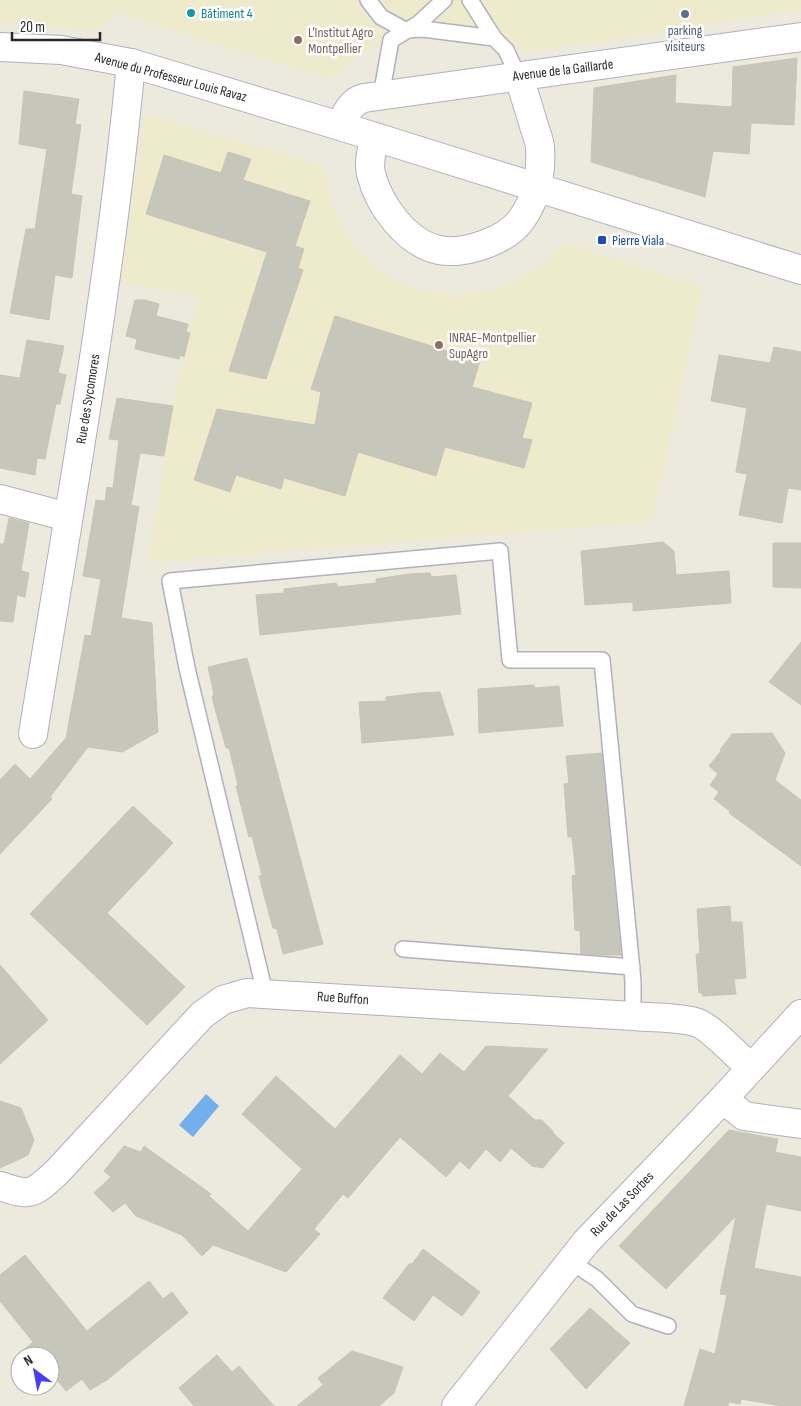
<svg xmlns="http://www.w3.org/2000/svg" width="801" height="1406" font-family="'Sofia Sans Condensed',sans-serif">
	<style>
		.education { fill: #eeeacc }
		.water { fill: #71b0ed }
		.building { fill: #c7c6bb; stroke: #c8c5b6 }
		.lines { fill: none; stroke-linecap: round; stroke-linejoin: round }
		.lane-casing { stroke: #b1b0be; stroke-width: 18 }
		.street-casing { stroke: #b1b0be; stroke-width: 30 }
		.secondary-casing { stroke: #b1b0be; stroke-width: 30 }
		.lane { stroke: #fff; stroke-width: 15 }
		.street { stroke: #fff; stroke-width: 28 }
		.secondary { stroke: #fff; stroke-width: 28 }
		.culture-dot { fill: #0f9aa8; stroke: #fff; stroke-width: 2 }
		.service-dot { fill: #5c6f8a; stroke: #fff; stroke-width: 2 }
		.education-dot { fill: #8d6e63; stroke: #fff; stroke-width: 2 }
		.transit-dot { fill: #1a4fb4; stroke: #fff; stroke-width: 2 }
		.labels { text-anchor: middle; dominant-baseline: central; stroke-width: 5; stroke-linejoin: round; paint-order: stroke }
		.culture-label { font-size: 14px; fill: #0d838f; stroke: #fff; text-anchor: start }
		.service-label { font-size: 14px; fill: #4e5e75; stroke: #fff }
		.education-label { font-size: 14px; fill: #785e54; stroke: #fff; text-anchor: start }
		.street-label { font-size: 14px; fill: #2a2a2a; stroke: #fff }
		.transit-label { font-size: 14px; fill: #164399; stroke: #fff; text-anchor: start }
	</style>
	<rect width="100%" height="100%" fill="#ece9dd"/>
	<path class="education" d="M0,0H801V9L601,42L526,51L506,44L419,33L383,43L363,53L329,79L115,13L106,23L99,28L85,30L0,24Z
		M146,114L322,165L332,203L351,242L379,270L412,287L452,297L503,287L534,271L566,243L703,287L652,522L148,562L173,402L199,297L120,283Z"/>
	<path class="water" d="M206,1094L219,1106L193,1137L179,1125Z"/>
	<path class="building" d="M797,58L794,125L751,123L749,154L713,151L705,197L591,162L594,88L676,75L675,103L732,107L733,67Z
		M24,91L79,99L75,124L81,125L71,194L82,196L72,278L55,275L49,320L10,313L26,229H35L47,149L19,144Z
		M228,152L251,159L243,180L310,201L295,246L304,249L298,268L303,270L266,379L229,371L267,252L146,214L164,155L221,173Z
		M135,300H145L159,304L156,316L188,324L186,332L190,333L184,357L180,355L179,359L135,349L137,339L126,336Z
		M335,316L480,361L472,387L532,403L522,438L532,440L524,468L445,447L436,476L358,452L345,496L284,478L281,489L236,475L230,492L194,480L217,409L315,425L321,392L311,389Z
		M27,340L64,346L58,373L66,375L60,404H56L45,459L37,458L35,475L0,468V375L20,378Z
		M774,347L801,352V490L788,488L782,523L739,515L747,474L736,472L747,408L711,401L719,355L770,363Z
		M117,398L173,406L164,456L140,453L131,505L139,507L121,618L152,623L158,732L122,752L88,747L50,797L52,799L0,854V780L15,764L30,779L66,738L85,635L91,636L101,579L83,576L96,500L105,501L107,487L113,488L119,440L109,439Z
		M9,518L29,523L21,571L29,573L25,597L17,595L13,622L0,621V544H4Z
		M663,542L674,551L676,575L729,571L731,603L633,611V602L585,605L581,551Z
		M773,543H801V588L773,587Z
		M430,573L431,577L456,575L461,614L260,635L256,595L284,593V589L336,583L338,587L376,583V579L409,574Z
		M801,642V705L769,682Z
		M247,658L323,944L283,954L277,929L273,928L268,910L259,876L262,875L252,836L249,837L244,818L236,786L238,785L229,748H226L217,716L212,697L214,694L208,667Z
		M534,685L535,688L559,686L563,726L479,733L478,689Z
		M440,692L454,735L362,743L359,702L386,701V697L419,693Z
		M772,733L785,753L775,780L801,800V866L729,813L730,811L714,799L719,792L710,785L718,774L709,766L721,751L720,750L732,734Z
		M602,753L621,955H605L581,954L580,931L575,930L572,876L576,875L572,837H568L564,784L569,783L566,756Z
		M133,806L173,843L107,913L185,987L147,1025L30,914Z
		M730,906L731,922H742L746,978L734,979L736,994L703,996L702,993H699L696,954H700L697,909Z
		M0,965L48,1020L0,1064Z
		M486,1046L548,1049L508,1096L535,1120H542L552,1130L554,1134L564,1143L543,1168L532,1166L511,1148L500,1162L486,1149L469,1169L460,1161L446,1177L400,1137L348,1198L343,1194L314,1229L320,1234L286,1272L213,1245L202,1256L182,1235L136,1216L125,1203L113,1212L94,1193L111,1177L104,1171L124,1146L141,1152L144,1146L211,1194L209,1196L248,1231L302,1169L242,1114L276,1076L335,1129L400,1055L422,1074L440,1053L464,1072Z
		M0,1101L21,1108L34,1140L28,1155L0,1168Z
		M729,1130L778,1139L775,1152L801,1157V1211L766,1204L754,1268L801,1277V1406H782L741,1399L740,1404L729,1402L728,1406H684L700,1349L715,1354L727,1295L720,1294L736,1216L666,1289L619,1246Z
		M423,1249L480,1292L462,1316L433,1295L414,1321L383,1298L409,1264H412Z
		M25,1255L87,1331L149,1281L163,1299L172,1292L188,1313L107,1380L90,1390L82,1379L66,1391L50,1371V1356H17L33,1342L0,1301V1275Z
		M590,1308L630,1343L586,1389L550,1349Z
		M352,1351L403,1367L394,1393L379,1406H297L323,1385L318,1378Z
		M217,1355L232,1372L239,1366L274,1406H194L179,1388Z"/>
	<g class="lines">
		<defs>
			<path id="lane" d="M368,0L381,17L405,30L423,29L494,38
				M470,0L494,38L506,50L518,76
				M381,96L391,40L418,24L444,0
				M403,949L632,967
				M265,993L187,668L170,581L500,551L510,660H602L633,981V1016
				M572,1259L582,1269L597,1279L632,1314L668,1326"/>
			<path id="street" d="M375,137C372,149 368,162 371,174C379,205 406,243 439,250C464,255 506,241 521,220C536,200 542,173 540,148C540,141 536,133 534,126C529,109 524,92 518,76
				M0,499L68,517
				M33,734C69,511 110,288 131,63
				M723,1099L744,1116L801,1124
				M0,1186C31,1197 33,1194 57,1172L202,1015L223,1000L247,993L633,1016C652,1018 677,1017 695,1022C709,1025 738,1057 751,1068"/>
			<path id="secondary" d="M0,47L61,50L131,63L340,126L801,270
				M340,126C346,114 350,102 364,98L801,37
				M456,1406L586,1242L723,1099L801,1014"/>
		</defs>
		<use href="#lane" class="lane-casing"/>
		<use href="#street" class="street-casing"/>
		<use href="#secondary" class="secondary-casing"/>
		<use href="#lane" class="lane"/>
		<use href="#street" class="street"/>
		<use href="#secondary" class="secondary"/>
	</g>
	<circle class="culture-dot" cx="191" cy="13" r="5"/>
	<circle class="service-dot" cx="685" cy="14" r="5"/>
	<g class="education-dot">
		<circle cx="298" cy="40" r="5"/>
		<circle cx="439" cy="345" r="5"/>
	</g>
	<rect class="transit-dot" x="597" y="235" width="10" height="10" rx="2.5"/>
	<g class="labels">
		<g class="culture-label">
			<text x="201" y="13">Bâtiment 4</text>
		</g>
		<g class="service-label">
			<text x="685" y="30">parking<tspan x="685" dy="16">visiteurs</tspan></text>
		</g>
		<g class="education-label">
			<text x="308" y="32">L'Institut Agro<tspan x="308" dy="16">Montpellier</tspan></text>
			<text x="449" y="337">INRAE-Montpellier<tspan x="449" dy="16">SupAgro</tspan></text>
		</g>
		<g class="street-label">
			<text transform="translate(563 70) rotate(-7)">Avenue de la Gaillarde</text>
			<text transform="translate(171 77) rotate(15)">Avenue du Professeur Louis Ravaz</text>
			<text transform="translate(88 399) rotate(-81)">Rue des Sycomores</text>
			<text transform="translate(343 998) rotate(4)">Rue Buffon</text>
			<text transform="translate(622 1204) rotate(-46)">Rue de Las Sorbes</text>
		</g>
		<g class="transit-label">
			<text x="612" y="240">Pierre Viala</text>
		</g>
	</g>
	<g transform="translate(35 1371) rotate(328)"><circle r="24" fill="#ffffff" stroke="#aaaaaa"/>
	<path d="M0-4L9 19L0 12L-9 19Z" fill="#463ff7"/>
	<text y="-8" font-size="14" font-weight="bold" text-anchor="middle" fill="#2a2a2a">N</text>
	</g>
	<path d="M12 32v8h88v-8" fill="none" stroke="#2a2a2a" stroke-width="2.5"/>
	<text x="20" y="32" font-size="15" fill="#2a2a2a" stroke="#ffffff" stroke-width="4" paint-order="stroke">20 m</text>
</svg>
